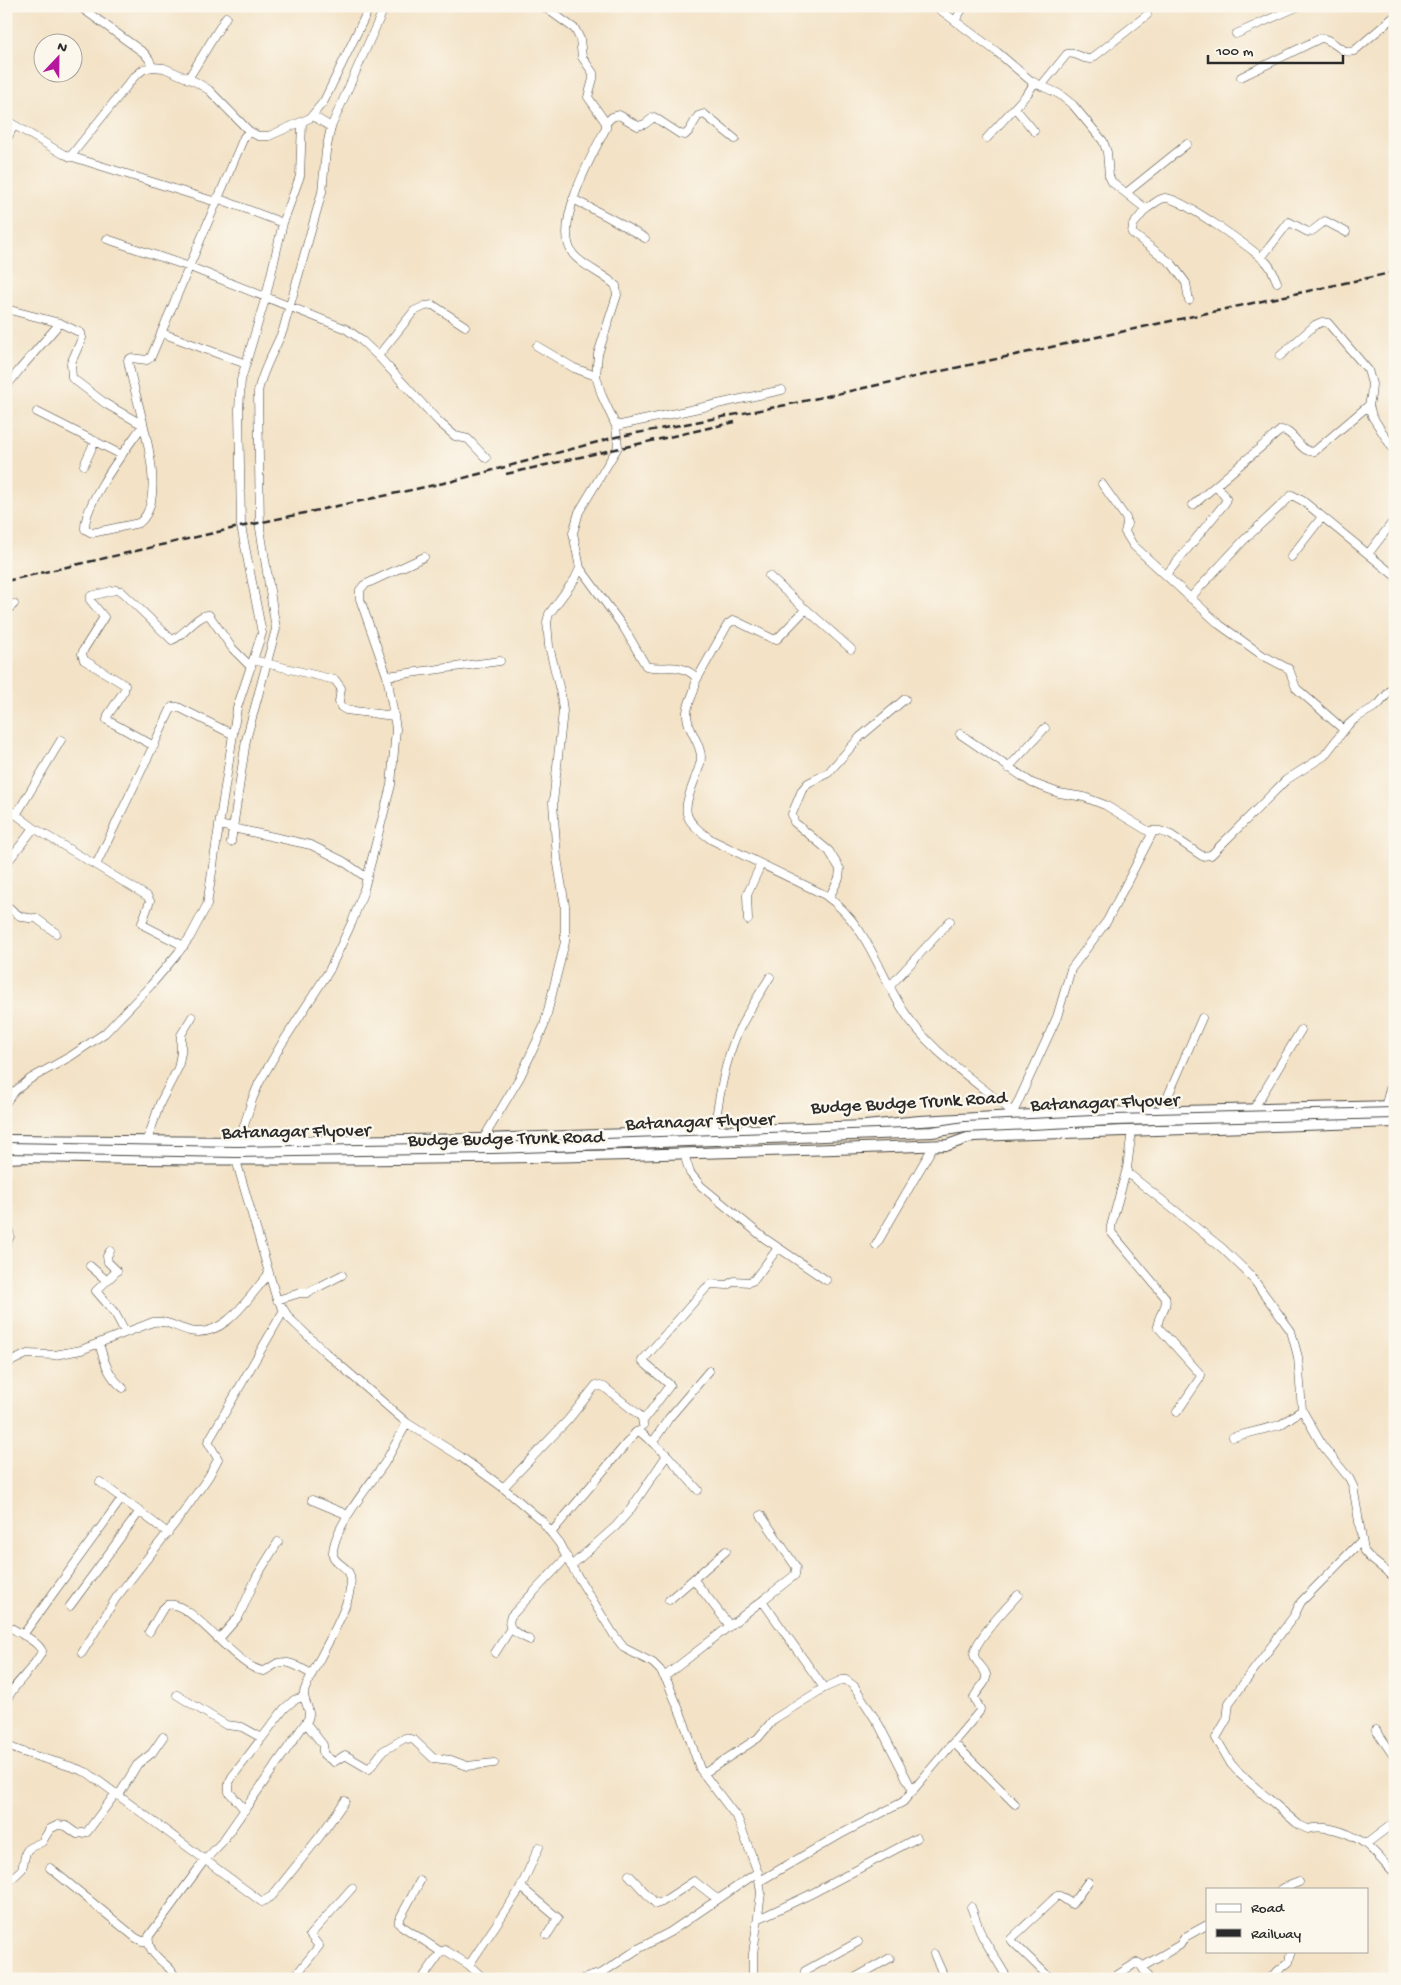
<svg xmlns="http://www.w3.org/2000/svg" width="1401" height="1985" font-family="'Gochi Hand',sans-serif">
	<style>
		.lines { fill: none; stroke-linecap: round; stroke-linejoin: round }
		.street-casing { stroke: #494642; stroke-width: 9 }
		.secondary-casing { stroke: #494642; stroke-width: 12 }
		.street { stroke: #fff; stroke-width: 8 }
		.secondary { stroke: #fff; stroke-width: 10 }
		.rail { stroke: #2b2b2b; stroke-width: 2.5; stroke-dasharray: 8 4; stroke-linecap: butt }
		.secondary-bridge-casing { stroke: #494642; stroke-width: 12; stroke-linecap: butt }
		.secondary-bridge { stroke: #fff; stroke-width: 10 }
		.labels { text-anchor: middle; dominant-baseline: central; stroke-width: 5; stroke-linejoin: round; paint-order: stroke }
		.street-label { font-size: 19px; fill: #2b2b2b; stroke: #fbf7ec }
	</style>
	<rect width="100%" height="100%" fill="#fbf7ec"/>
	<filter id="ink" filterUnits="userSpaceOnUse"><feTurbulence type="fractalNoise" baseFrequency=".02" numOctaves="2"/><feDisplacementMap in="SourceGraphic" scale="10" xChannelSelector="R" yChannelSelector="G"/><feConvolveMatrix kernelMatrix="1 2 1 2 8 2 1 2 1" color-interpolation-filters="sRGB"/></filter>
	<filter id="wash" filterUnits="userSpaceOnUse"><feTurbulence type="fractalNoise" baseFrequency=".0096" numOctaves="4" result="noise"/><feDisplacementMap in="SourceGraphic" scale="20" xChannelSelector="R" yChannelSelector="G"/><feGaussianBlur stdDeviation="1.12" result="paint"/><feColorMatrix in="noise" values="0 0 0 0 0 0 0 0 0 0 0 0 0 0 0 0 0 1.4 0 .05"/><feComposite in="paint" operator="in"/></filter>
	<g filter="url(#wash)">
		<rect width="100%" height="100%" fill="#f3e2c6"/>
	</g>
	<g filter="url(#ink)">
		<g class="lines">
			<defs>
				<path id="street" d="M79,6L144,53L149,59L152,67
					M935,6L997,52L1031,81L1033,85L1028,93L987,138
					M955,21L964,6
					M1236,34L1299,6
					M1241,77L1321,38C1334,39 1341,55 1354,51L1395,16
					M188,79L226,17
					M1031,81L1059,94L1073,105L1103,141L1107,152L1109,176L1112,182L1146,209C1152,206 1157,199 1165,198C1180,197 1254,250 1266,262C1272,268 1274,275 1277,282
					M1041,86L1067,54C1076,51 1082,60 1091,59L1147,15
					M1015,108L1034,131
					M6,120L63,154L216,202
					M606,123L612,117L619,115L638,126L645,124L654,117L680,134L685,135L689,131L698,116L704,114L735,139
					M331,127L385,6
					M6,141L14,125
					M70,157L134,77L144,69L152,67L164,68L196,82L209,90L249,131
					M1126,193L1187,144
					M217,198L283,223
					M573,199L608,217L645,238
					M1146,209L1133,225L1132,233L1172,264L1186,283L1189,300
					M107,239L190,267L346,329L359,338L378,356L439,422L455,436L468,439L486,458
					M1261,258L1289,222L1308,232L1312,231L1325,221L1346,232
					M6,309L60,323L81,333L82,338L71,363L72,378L106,404L143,425C127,448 84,502 85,529L92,533L139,523C173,497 133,396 128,360L131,358L147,360L151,357L244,137L249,131L258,136H269L310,118L324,101L370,6
					M162,333L246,364
					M537,346L574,368L596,376
					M378,356L414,311L425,306L433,305L465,326
					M6,387L20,369L60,323
					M1369,405L1372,416L1395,452
					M37,412L122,455
					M616,426L782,390
					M84,465L95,441
					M1102,484L1126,518L1127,524L1125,532L1133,545L1220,625L1262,655L1289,669L1296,688L1344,730
					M1193,505L1281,430C1296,431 1300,455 1315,451L1369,405L1371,396L1372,384L1368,370L1328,323L1322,322L1315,325L1280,356
					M1368,554L1395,519
					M424,557L364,585L360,590V599L387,676L394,716L396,729L391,785L363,893L352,922L329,971L281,1045L259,1083L252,1100L239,1142L236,1160L276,1297L289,1318L326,1353L407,1423L461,1457L501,1486L542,1521L559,1543L570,1564L614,1635L624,1648L653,1663L660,1670L668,1683L684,1722L700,1769L738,1819L758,1873L761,1893L753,1954V1979
					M1291,557L1322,517
					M580,568L624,628L646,666C665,671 677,661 695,676C699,688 687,701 687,713C686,729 701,742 701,757C701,764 698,770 696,776C683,811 679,817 712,840L825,895C871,927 879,979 910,1020C935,1054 980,1086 1013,1112
					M1166,575L1225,503L1226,498L1217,486
					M769,576L805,609
					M1190,598L1244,540L1292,495L1303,501L1395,576
					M6,611L14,604
					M253,660L335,680L341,688L339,702L341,707L346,710L394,716
					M387,676L500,661
					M697,679L728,624L734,620L773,639H777L806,609L851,649
					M960,734L1032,783L1059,793L1084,797L1105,805L1148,831H1160L1171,835L1202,856L1211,855L1286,780L1324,756L1348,725L1356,718L1378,705L1395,685
					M154,746L107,720L108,715L124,691L125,685L84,660L82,654L84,649L104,617L90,600L91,596L115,590L121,591L172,640C184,636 197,614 209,615L232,648L251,667
					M1008,768L1045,728
					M6,807L34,828L147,896L150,901L142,923L145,926L184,946
					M16,815L61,740
					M219,825L311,845L343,861L367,878
					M231,842L246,740L276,629L260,528L258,392C262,370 275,350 283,330L322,192L326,151L331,127L313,116
					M6,864L34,828
					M96,865L172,707H178L232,734
					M829,898L839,878L840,869L829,851L794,822L792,814L802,790L808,783L828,773L860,737L905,699
					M6,905C18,915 20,919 36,918L56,933
					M748,920L747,895L761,864
					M890,986L950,921
					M6,1102L15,1091L30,1079L71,1056L105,1033L151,985L178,953L190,937L207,905L237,708L262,633L241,526L239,409L241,380L266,296L283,223L300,176L302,123
					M1385,1107L1395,1071
					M1253,1110L1301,1030
					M1161,1112L1202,1018
					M1012,1115L1057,1017L1071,969L1107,921L1153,832
					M1132,1130L1127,1168L1129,1174L1222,1248L1251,1276L1291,1331L1298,1357L1302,1410L1322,1445L1349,1478L1353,1486L1364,1551L1370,1558L1395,1578
					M714,1131C719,1099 724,1064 737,1034C746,1014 759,995 770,977
					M483,1139L520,1077L544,1026L565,942V906L557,858L553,803L563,711L561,695L549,646L547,622L549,614L575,579L580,568L573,533L579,512L618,447L616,426L602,396L596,376L598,354L617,295L616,286C605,274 583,267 573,254C552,226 592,155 606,128V123L588,97L593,79V73L582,57L580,39L575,29L543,6
					M147,1141L160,1103L178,1068L181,1053V1035L192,1017
					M684,1154L690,1173L701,1186L764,1238L826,1280
					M1127,1168L1111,1226V1232L1165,1297C1169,1309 1156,1315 1158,1327L1201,1375L1200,1378L1177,1412
					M6,1214L10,1236L6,1245
					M876,1245L934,1145
					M110,1251L107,1256L108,1262L117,1271L96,1291L115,1313L125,1332
					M90,1266L106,1280
					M277,1300L300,1293H307L342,1275
					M99,1343C104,1361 108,1376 123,1388
					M6,1364L27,1354L55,1355L81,1350L153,1322C167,1320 177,1328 190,1331C225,1339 249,1296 268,1275
					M643,1421L670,1385L642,1361L706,1288L711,1284L727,1285L734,1281L749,1282L754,1280L778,1248
					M1233,1437L1280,1425L1302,1410
					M653,1442L669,1418L709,1371
					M100,1482L168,1533
					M503,1488L568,1420L596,1385L604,1387L638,1414L642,1418L643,1425
					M312,1500L348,1515
					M551,1533L636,1432L639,1431L667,1455L698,1490
					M1362,1540L1301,1602L1294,1616L1229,1703L1227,1719L1216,1738L1231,1764L1240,1774L1299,1825L1308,1829C1324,1824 1347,1832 1361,1841C1374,1849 1384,1864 1395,1874
					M571,1566L616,1526L630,1510L667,1455
					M694,1580L730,1626
					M669,1600L726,1551
					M763,1602L824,1688
					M70,1606L140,1511
					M6,1625C17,1632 37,1640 42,1651C34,1670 13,1683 6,1702
					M149,1632L162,1610L167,1605C191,1598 237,1670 264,1671C269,1669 273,1665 278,1663C289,1659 303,1670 312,1674
					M23,1635L122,1498
					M219,1639L239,1616L257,1576L278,1542
					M530,1640C520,1635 504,1630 511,1616L567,1557
					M82,1653L116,1598L183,1513L209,1476L218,1459L208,1442L284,1310
					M495,1653L511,1628
					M664,1677L795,1575L796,1567L761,1515
					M177,1695L226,1725L242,1727L262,1738
					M306,1723L323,1745V1754L334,1762L345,1755L369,1769L383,1751L405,1738L414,1740L433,1758L451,1760L467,1766L494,1763
					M1376,1730L1395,1758
					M954,1743L1015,1804
					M6,1745C32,1758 61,1761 88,1773L262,1902L272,1896L320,1836L345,1801
					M703,1774L758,1738L774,1719L824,1688L842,1680H846L854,1686L879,1725L913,1791
					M119,1795L137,1765L152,1753L163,1737
					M245,1810L229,1792V1783L232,1777L284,1709L294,1700L303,1697
					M1366,1844L1395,1822
					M50,1868L136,1938L142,1941H148
					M629,1875L656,1904L662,1902L694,1881L717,1899
					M420,1881L399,1920V1924L441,1952L445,1950L469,1965L484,1979
					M760,1881L841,1834L903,1802L979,1712L980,1709L974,1698C976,1691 985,1685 986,1678C988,1669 974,1663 974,1654C975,1640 1008,1606 1018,1595
					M6,1884L22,1869L26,1852L29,1848L42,1842L50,1829L58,1825L66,1826L77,1834L87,1832L116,1793
					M521,1887L558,1918L547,1935
					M1281,1889L1299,1882
					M971,1907L982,1936L1008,1979
					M758,1919L809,1895L917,1838
					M934,1954L945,1979
					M469,1965L520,1889L539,1847
					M1142,1967L1149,1979
					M174,1979C176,1965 145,1958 149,1936L204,1861L222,1842L308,1719C312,1710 303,1702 304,1692C311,1668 361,1596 349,1573C345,1566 336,1563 333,1556C331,1530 369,1486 384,1464C392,1451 399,1437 407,1423
					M293,1979L319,1946L310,1935L352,1888
					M422,1979L441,1952
					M582,1979L602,1973L638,1949L670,1932L758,1872
					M807,1979L804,1975L805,1971L858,1942
					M853,1979L890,1958
					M1051,1979L1013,1942L1011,1939L1057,1896H1060L1072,1904L1088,1882
					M1111,1979L1136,1963H1139L1142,1967L1180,1945L1185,1937L1207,1925
					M1268,1979L1289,1962L1291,1951"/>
				<path id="secondary" d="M6,1140L239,1142L483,1139L865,1126L920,1121L1051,1114L1395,1106
					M6,1158L29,1157C336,1164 642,1156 948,1145L973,1136L1395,1122"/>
			</defs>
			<use href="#street" class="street-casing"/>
			<use href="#secondary" class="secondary-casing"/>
			<use href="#street" class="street"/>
			<use href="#secondary" class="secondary"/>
			<path class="rail" d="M506,474L735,422
				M6,581L235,528L453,481L616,437L786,405L1395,272"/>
			<defs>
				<path id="secondary-bridge" d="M6,1148L237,1152L492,1148L932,1132L965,1127L1114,1120L1395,1113"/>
			</defs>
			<use href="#secondary-bridge" class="secondary-bridge-casing"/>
			<use href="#secondary-bridge" class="secondary-bridge"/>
		</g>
	</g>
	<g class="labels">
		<g class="street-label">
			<text transform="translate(909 1104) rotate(-3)">Budge Budge Trunk Road</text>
			<text transform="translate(1105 1104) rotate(-2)">Batanagar Flyover</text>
			<text transform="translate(700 1123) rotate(-2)">Batanagar Flyover</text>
			<text transform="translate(296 1133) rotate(-1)">Batanagar Flyover</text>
			<text transform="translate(506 1140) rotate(-1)">Budge Budge Trunk Road</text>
		</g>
	</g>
	<rect width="1401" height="1985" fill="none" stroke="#fbf7ec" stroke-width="25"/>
	<rect x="1206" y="1888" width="162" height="65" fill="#fbf7ec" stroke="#a8a59f"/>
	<rect x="1216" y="1904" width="25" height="8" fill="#ffffff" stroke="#a8a59f"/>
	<text x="1251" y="1912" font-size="15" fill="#2b2b2b">Road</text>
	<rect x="1216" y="1929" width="25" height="8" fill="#2b2b2b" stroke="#a8a59f"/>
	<text x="1251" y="1938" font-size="15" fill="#2b2b2b">Railway</text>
	<g transform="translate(58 58) rotate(22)"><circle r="24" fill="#fbf7ec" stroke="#a8a59f"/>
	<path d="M0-4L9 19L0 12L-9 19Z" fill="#b5179e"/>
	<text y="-8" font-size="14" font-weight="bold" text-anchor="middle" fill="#2b2b2b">N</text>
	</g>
	<path d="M1208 55v8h135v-8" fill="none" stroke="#2b2b2b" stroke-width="2.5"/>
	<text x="1216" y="55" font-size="15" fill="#2b2b2b" stroke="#fbf7ec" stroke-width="4" paint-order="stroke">100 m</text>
</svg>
